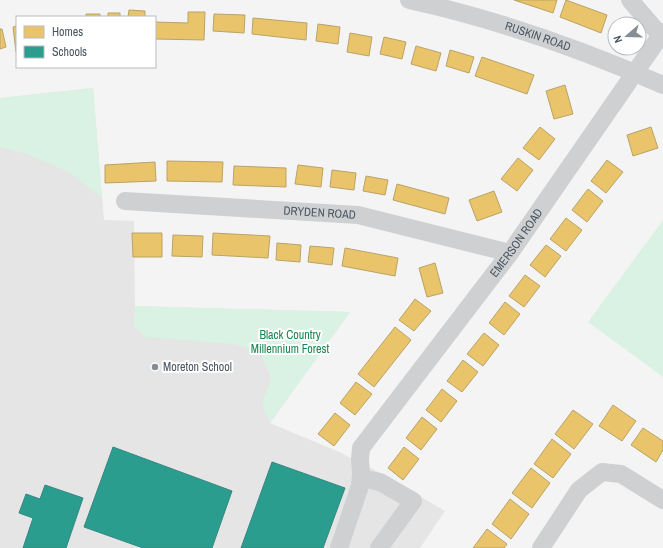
<svg xmlns="http://www.w3.org/2000/svg" width="663" height="548" font-family="'Archivo Narrow',sans-serif">
	<style>
		.education { fill: #e6e5e6 }
		.green { fill: #d9f2e3 }
		.homes { fill: #e9c46a; stroke: #b9a367 }
		.schools { fill: #2a9d8f; stroke: #348881 }
		.lines { fill: none; stroke-linecap: round; stroke-linejoin: round }
		.minor { stroke: #ced0d2; stroke-width: 18 }
		.poi-dot { fill: #868d94; stroke: #fff; stroke-width: 1.5 }
		.labels { text-anchor: middle; dominant-baseline: central; stroke-width: 4; stroke-linejoin: round; paint-order: stroke }
		.street-label { font-size: 12px; fill: #4a5661; stroke: #fff }
		.park-label { font-size: 12px; fill: #17864f; stroke: #fff }
		.poi-label { font-size: 12px; fill: #4a5661; stroke: #fff; text-anchor: start }
	</style>
	<rect width="100%" height="100%" fill="#f4f4f4"/>
	<path class="education" d="M93,88L104,220L134,221L135,306L350,312L270,423L337,451L377,471L445,511L420,548H0V98Z"/>
	<path class="green" d="M93,88L102,198L69,172L27,154L0,147V98Z
		M663,220V377L588,322Z
		M135,306L350,312L270,423L262,404L271,378L260,351L233,344L145,337L134,326Z"/>
	<path class="homes" d="M514,0H557L553,13Z
		M566,0L607,15L601,33L560,17Z
		M129,10L145,11V17H128Z
		M188,12H205L204,40L155,39V22L188,23Z
		M108,13H120V17H108Z
		M86,14H100V17H86Z
		M214,14L245,15L244,33L213,31Z
		M253,18L307,23L306,40L252,34Z
		M318,24L340,27L338,44L316,41Z
		M17,26V52H16L13,27Z
		M0,29H2L6,47L0,49Z
		M350,33L372,37L369,56L347,52Z
		M384,37L406,42L402,59L380,54Z
		M416,46L441,53L436,71L411,64Z
		M450,50L474,57L469,73L446,66Z
		M482,57L534,75L527,94L475,76Z
		M565,85L573,114L554,119L546,91Z
		M540,127L555,139L539,160L523,148Z
		M651,127L658,148L633,156L627,135Z
		M518,158L533,170L517,191L501,179Z
		M607,160L623,172L606,193L591,181Z
		M167,161L223,162L222,182L167,181Z
		M155,162L156,181L105,183V165Z
		M298,165L323,168L321,187L295,184Z
		M234,166L286,168V187L233,185Z
		M332,170L356,173L354,190L330,187Z
		M366,176L388,180L385,195L363,191Z
		M397,184L449,198L445,214L393,200Z
		M588,189L603,201L587,222L572,210Z
		M494,191L502,212L477,221L469,200Z
		M566,218L582,230L566,251L550,239Z
		M132,233H162V257H133Z
		M213,233L270,236L268,258L212,255Z
		M173,235L203,236L202,257L172,256Z
		M277,243L301,245L300,262L276,260Z
		M546,245L561,256L545,277L530,265Z
		M310,246L334,248L332,265L308,262Z
		M345,248L398,258L395,276L342,266Z
		M435,263L443,293L427,297L419,268Z
		M525,275L540,286L524,307L509,296Z
		M415,299L431,311L414,331L399,320Z
		M505,302L520,314L504,335L489,323Z
		M395,327L411,340L374,387L358,374Z
		M484,333L499,345L483,366L467,354Z
		M463,360L478,372L462,392L447,381Z
		M356,382L372,394L355,415L340,403Z
		M442,389L457,401L441,422L426,410Z
		M613,405L636,421L622,441L599,426Z
		M573,410L593,424L574,449L555,434Z
		M335,413L350,425L334,446L318,434Z
		M422,417L437,429L421,450L406,438Z
		M643,428L663,441V450L656,462L631,445Z
		M552,439L571,454L553,478L534,464Z
		M404,447L419,459L403,480L388,468Z
		M531,468L550,483L532,508L512,493Z
		M510,499L529,514L511,539L492,524Z
		M487,529L507,544L504,548H473Z"/>
	<path class="schools" d="M113,447L232,491L212,548H143L84,527Z
		M272,462L345,488L323,548H241Z
		M45,485L83,498L66,548H23L33,518L19,513L26,494L40,499Z"/>
	<g class="lines">
		<g class="minor">
			<path id="s1" d="M409,0C496,19 581,49 663,85"/>
			<path d="M630,0L660,35"/>
			<path id="s2" d="M125,201L358,215L510,253"/>
			<path d="M361,478L380,482L413,501L379,548"/>
			<path id="s3" d="M339,548L360,486L361,474L360,459L361,448L510,253L663,32"/>
			<path d="M541,548L579,490L602,472L621,474L663,500"/>
		</g>
	</g>
	<circle class="poi-dot" cx="155" cy="367" r="4"/>
	<g class="labels">
		<g class="street-label">
			<text stroke="none"><textPath href="#s1" startOffset="134">RUSKIN ROAD</textPath></text>
			<text stroke="none"><textPath href="#s2" startOffset="195">DRYDEN ROAD</textPath></text>
			<text stroke="none"><textPath href="#s3" startOffset="361">EMERSON ROAD</textPath></text>
		</g>
		<g class="park-label">
			<text x="290" y="335">Black Country<tspan x="290" dy="14">Millennium Forest</tspan></text>
		</g>
		<g class="poi-label">
			<text x="163" y="367">Moreton School</text>
		</g>
	</g>
	<rect x="16" y="16" width="140" height="52" fill="#ffffff" stroke="#b7bbc0"/>
	<rect x="24" y="26" width="20" height="12" fill="#e9c46a" stroke="#b7bbc0"/>
	<text x="52" y="36" font-size="12" fill="#4a5661">Homes</text>
	<rect x="24" y="46" width="20" height="12" fill="#2a9d8f" stroke="#b7bbc0"/>
	<text x="52" y="56" font-size="12" fill="#4a5661">Schools</text>
	<g transform="translate(627 36) rotate(250)"><circle r="19" fill="#ffffff" stroke="#b7bbc0"/>
	<path d="M0-3L7 15L0 10L-7 15Z" fill="#868d94"/>
	<text y="-6" font-size="11" font-weight="bold" text-anchor="middle" fill="#4a5661">N</text>
	</g>
</svg>
